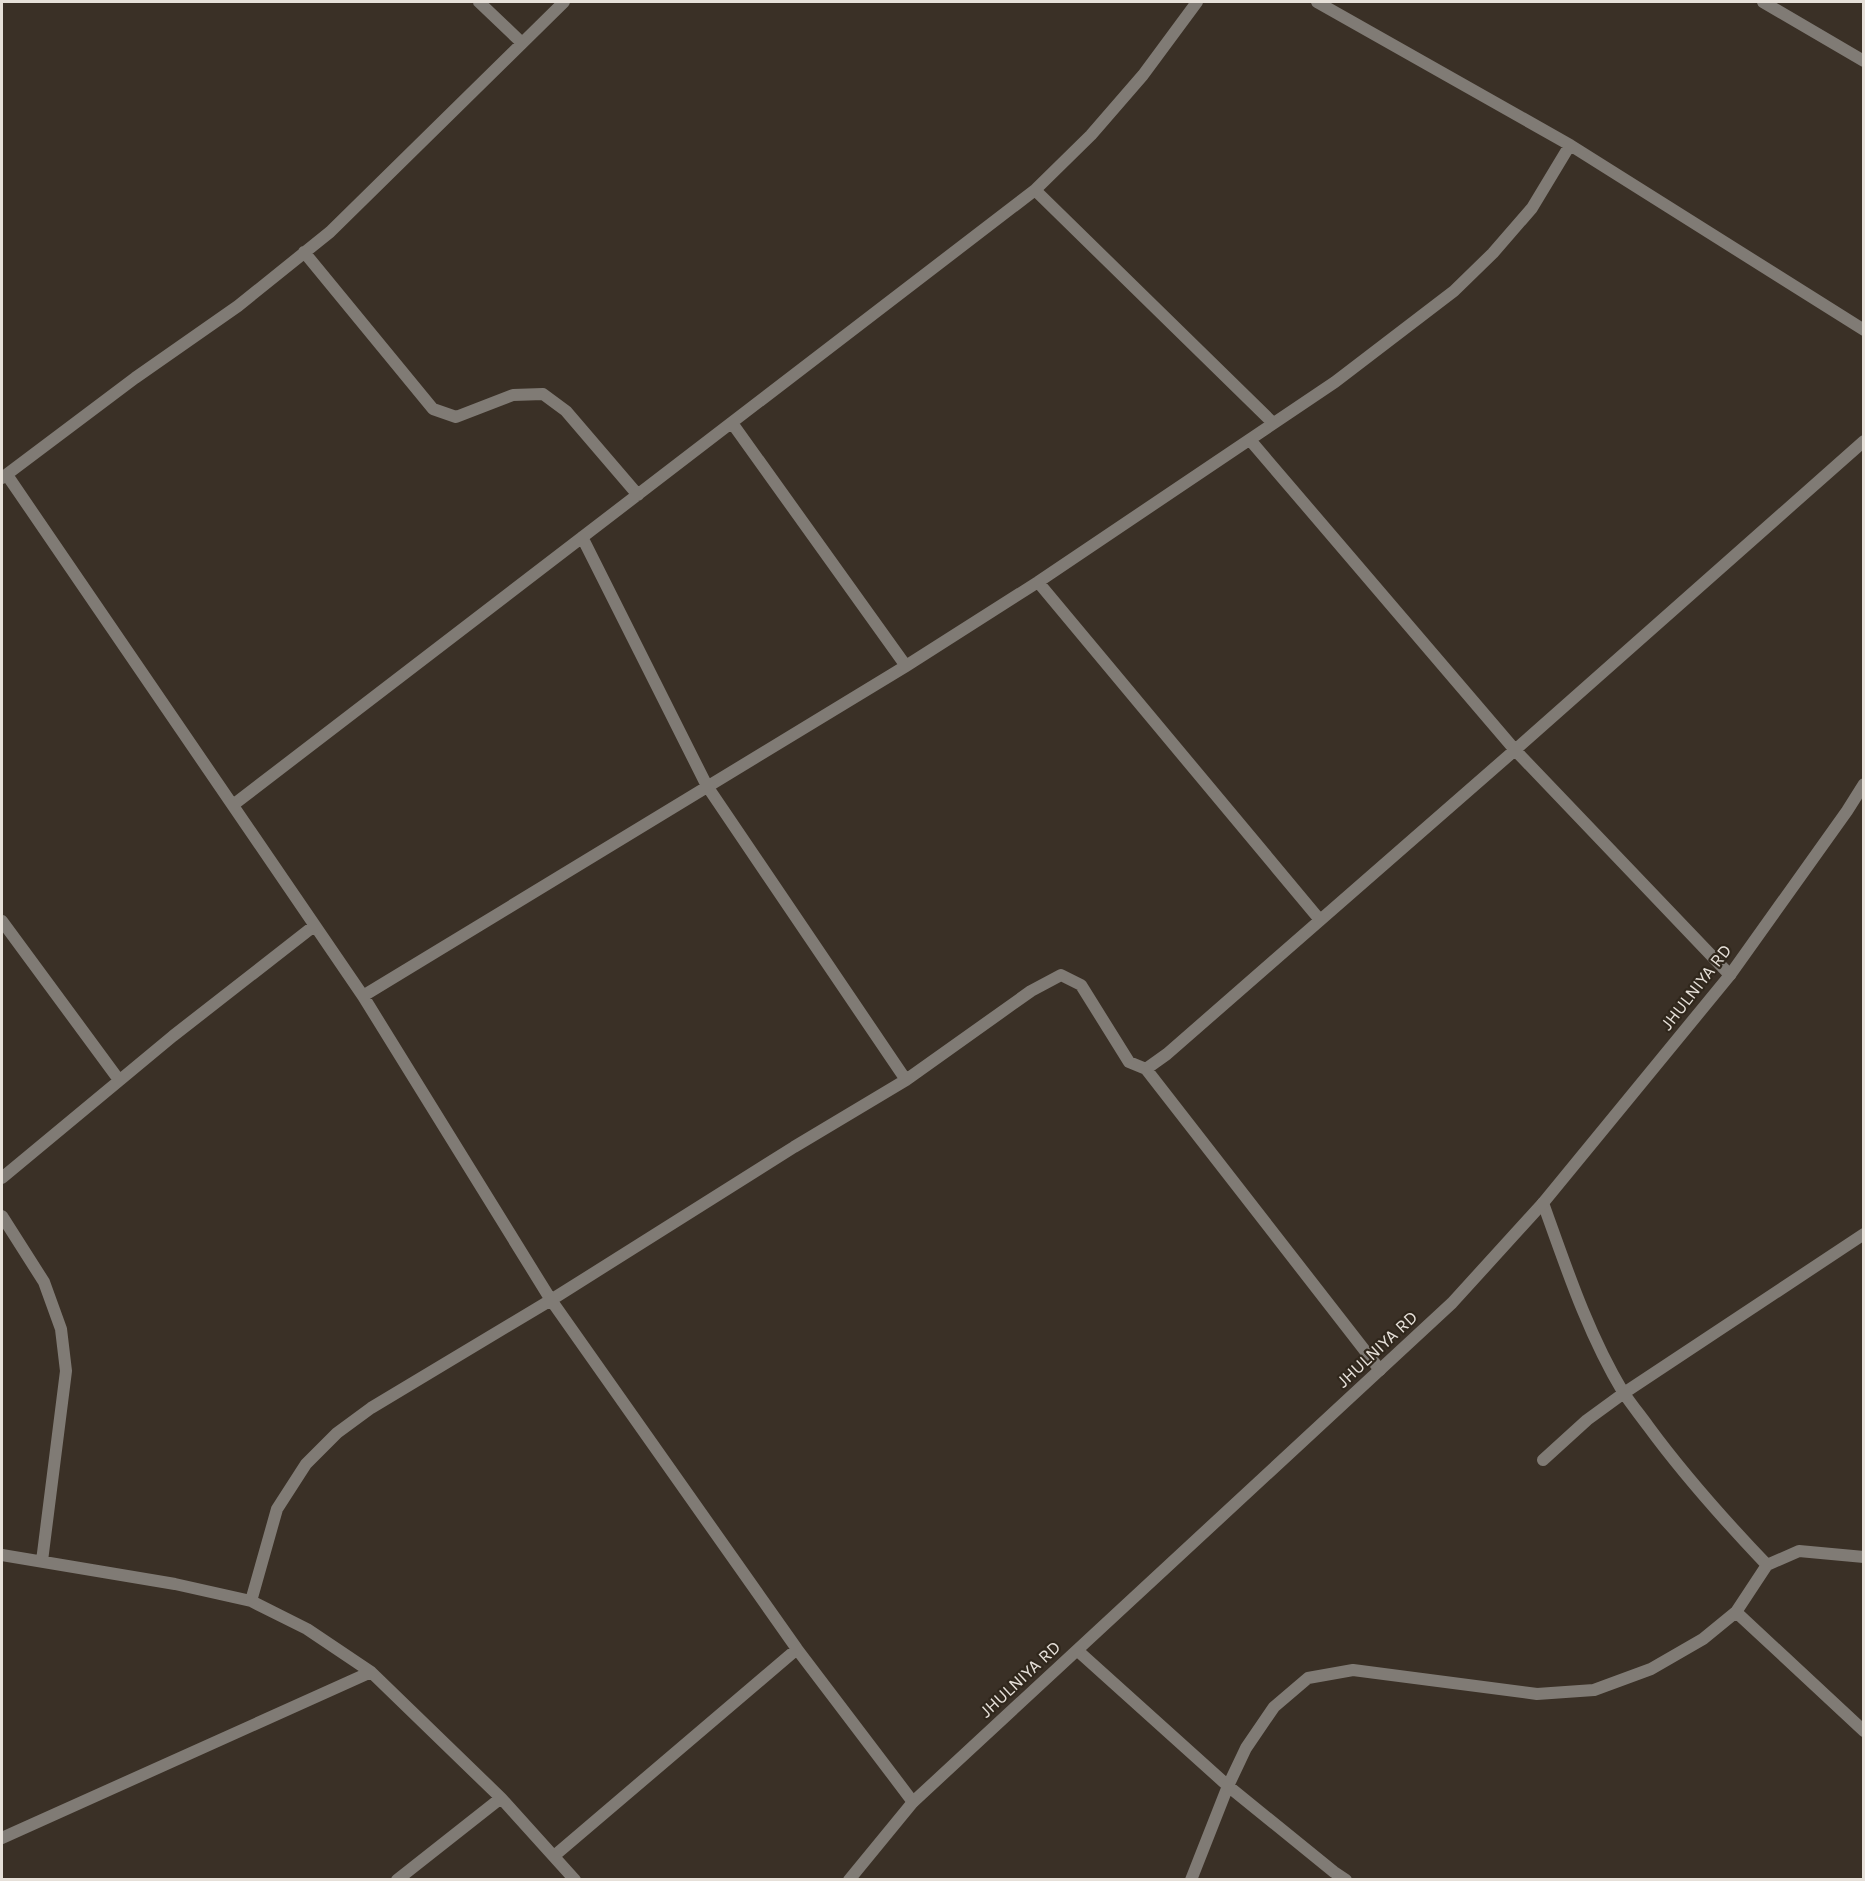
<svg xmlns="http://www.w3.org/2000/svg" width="1865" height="1881" font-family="Karla,sans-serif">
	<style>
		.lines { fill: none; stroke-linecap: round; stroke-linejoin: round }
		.minor { stroke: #807b75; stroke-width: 12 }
		.tertiary { stroke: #807b75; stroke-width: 12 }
		.labels { text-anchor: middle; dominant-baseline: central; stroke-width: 4.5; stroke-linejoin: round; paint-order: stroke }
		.street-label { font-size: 18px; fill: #e6e0d9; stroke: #30271c }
	</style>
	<rect width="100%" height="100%" fill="#3a3026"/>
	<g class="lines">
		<path class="minor" d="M479,2L522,43
			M1317,2L1570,145L1864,330
			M1763,2L1864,61
			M1035,190L1273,423
			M304,252L433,409L456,417L513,395L543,394L566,411L638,495
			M732,423L906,666
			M1250,440L1515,750L1730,975
			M7,475L363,996L551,1300L797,1649L913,1802
			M2,478L135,378L238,306L330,232L564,2
			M582,537L707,786L906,1080
			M1038,582L1320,920
			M233,805L1035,190L1091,135L1143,75L1197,2
			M2,921L119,1080
			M363,996L906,666L1038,582L1335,382L1454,291L1493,253L1532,208L1570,145
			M1146,1069L1380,1370
			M2,1178L173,1036L314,926
			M1543,1203C1566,1267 1588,1334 1623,1392C1631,1404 1640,1415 1648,1426C1684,1475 1725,1521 1767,1565
			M2,1216L44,1282L61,1329L66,1371L42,1561
			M1543,1460L1587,1420L1624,1393L1864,1234
			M2,1555L175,1584L251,1601L307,1629L371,1672L501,1798L575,1880
			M251,1601L277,1509L306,1464L337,1433L371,1408L551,1300L794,1147L906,1080L1031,991L1061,975L1081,985L1129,1062L1146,1069L1167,1054L1515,750L1864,441
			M1736,1612L1864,1731
			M1078,1651L1228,1786L1334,1872L1346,1880
			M2,1838L371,1672
			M554,1856L797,1649
			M397,1880L501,1798
			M1191,1880L1228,1786L1246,1748L1274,1707L1308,1678L1353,1670L1537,1694L1594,1690L1651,1669L1703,1639L1736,1612L1767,1565L1799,1551L1864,1557"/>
		<path class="tertiary" d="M849,1880L913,1802L1452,1303L1543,1203L1730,975L1847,811L1864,784"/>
	</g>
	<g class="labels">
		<g class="street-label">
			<text transform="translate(1696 987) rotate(-52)">JHULNIYA RD</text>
			<text transform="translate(1377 1349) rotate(-43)">JHULNIYA RD</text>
			<text transform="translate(1020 1679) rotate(-43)">JHULNIYA RD</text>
		</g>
	</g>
	<rect width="1865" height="1881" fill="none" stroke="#e6e0d9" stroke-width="6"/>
</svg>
